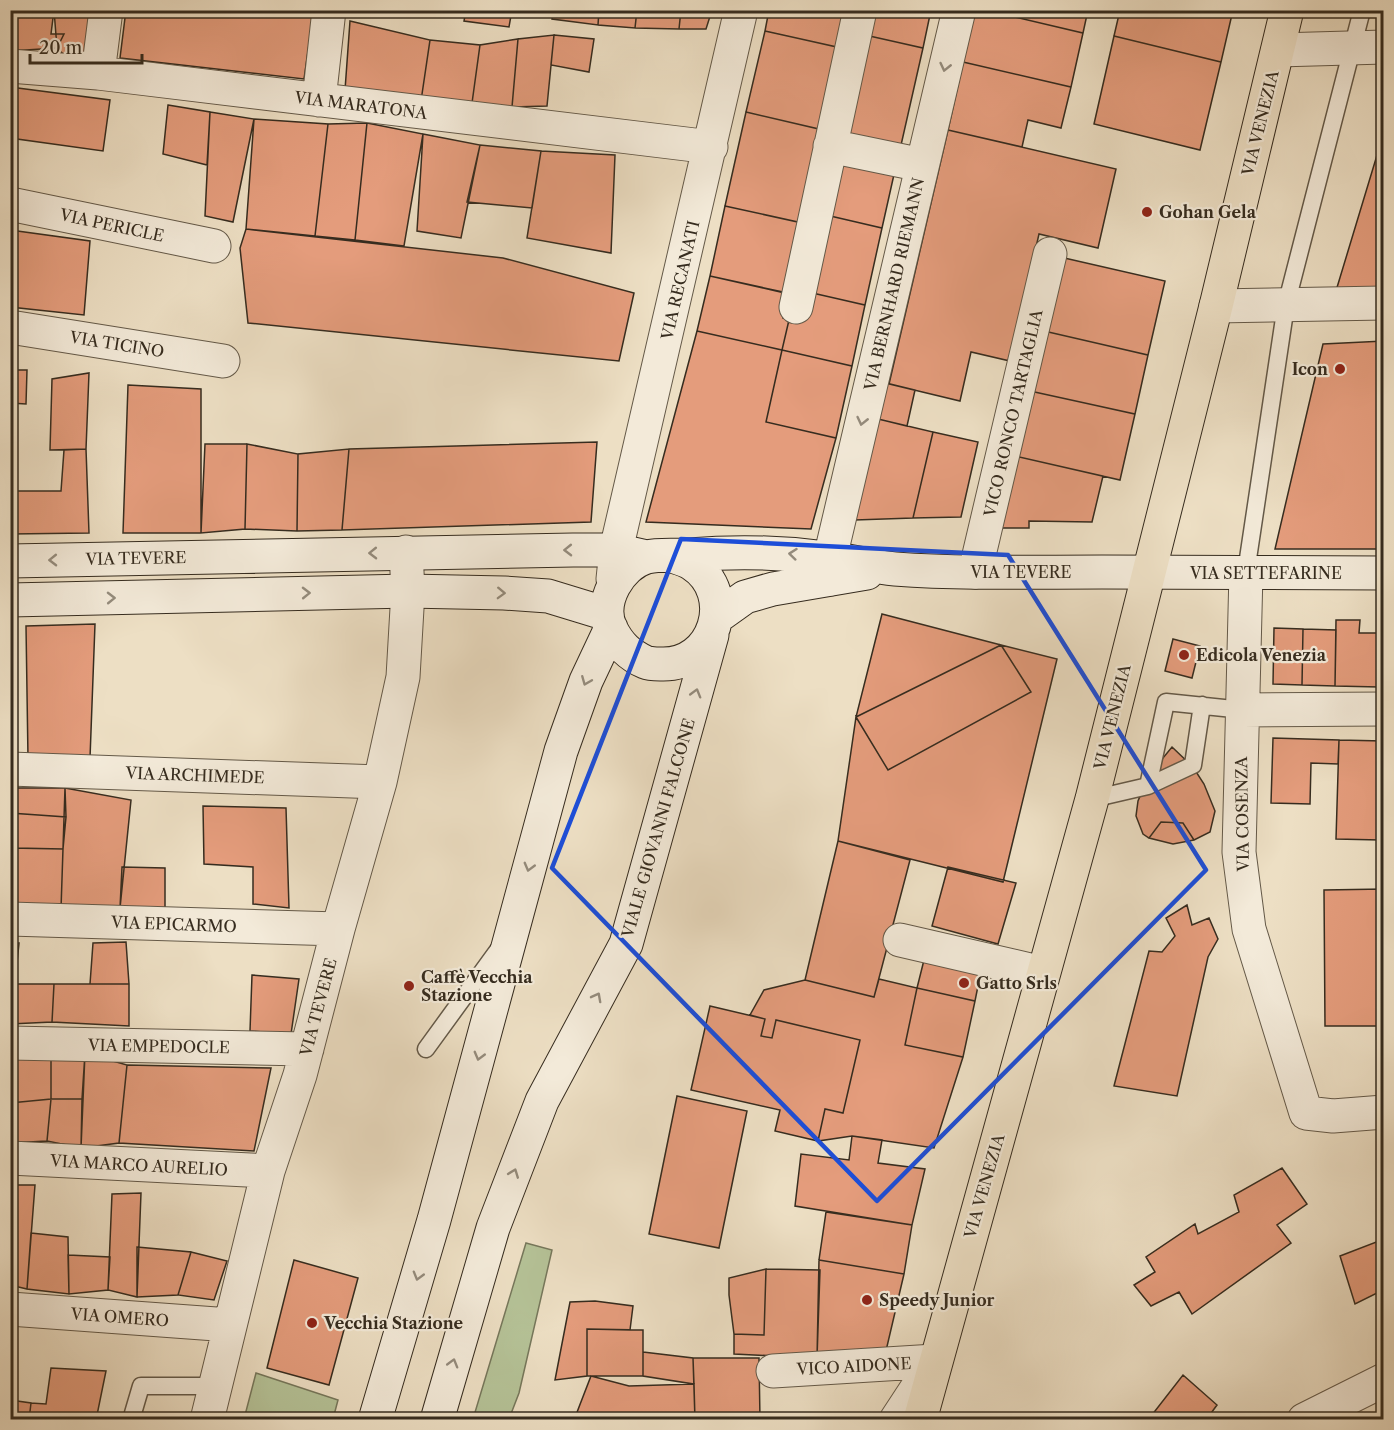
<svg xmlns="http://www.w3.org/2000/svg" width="1394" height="1430" font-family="'Libre Caslon Text',serif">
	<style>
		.green { fill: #b5c297; stroke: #76775b; stroke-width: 1.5 }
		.building { fill: #e49c7c; stroke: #362c1f; stroke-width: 1.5 }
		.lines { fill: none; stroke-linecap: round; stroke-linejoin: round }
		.lane-casing { stroke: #645948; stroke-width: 19 }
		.street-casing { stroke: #645948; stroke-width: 35 }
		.secondary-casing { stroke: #362c1f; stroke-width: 35 }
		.primary-casing { stroke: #362c1f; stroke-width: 35 }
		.lane { stroke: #f3ead9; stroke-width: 16 }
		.street { stroke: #f3ead9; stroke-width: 33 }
		.secondary { stroke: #f3ead9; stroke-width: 33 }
		.primary { stroke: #eddfc4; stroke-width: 33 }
		.oneway { stroke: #948b7c }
		.marked { fill: none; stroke: #1d4ed8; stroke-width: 4.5; stroke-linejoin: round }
		.poi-dot { fill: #8f2418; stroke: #f3ead9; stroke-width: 2 }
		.labels { text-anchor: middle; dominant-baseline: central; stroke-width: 4.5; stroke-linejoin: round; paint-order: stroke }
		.street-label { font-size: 16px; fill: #362c1f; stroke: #f3ead9 }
		.poi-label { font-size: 16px; font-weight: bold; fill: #362c1f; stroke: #f3ead9; text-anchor: start }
	</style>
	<rect width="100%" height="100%" fill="#eddfc4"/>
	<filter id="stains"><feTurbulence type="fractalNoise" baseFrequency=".00333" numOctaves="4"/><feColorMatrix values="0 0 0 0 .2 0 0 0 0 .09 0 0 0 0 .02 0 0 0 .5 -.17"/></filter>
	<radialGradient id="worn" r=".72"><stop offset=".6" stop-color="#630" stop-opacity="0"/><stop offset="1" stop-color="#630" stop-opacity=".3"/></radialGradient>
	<path class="green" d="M526,1243L552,1250L519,1393L509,1419H473Z
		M256,1373L338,1400L333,1419H244Z"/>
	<path class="building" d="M10,10H54L51,34H64L57,48L10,51Z
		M54,10H101L95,56L63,54L57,48Z
		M126,10H314L304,79L120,58Z
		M466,10H512L509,27L464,21Z
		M553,10H599L598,25L552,19Z
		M599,10H637L635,28L598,25Z
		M637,10H681L679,29L635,28Z
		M681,10H712L706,29H679Z
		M769,10H845L837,47L765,31Z
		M870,10H931L923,48L865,35Z
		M975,10H985L1083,33L1071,87L963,62Z
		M985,10H1088L1083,33Z
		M1120,10H1233L1221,62L1114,36Z
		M350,21L430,40L421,101L345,90Z
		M765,31L837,47L819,129L746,112Z
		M554,35L547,106L512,107L518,39Z
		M554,35L594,39L589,72L551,65Z
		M865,35L923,48L899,154L842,141Z
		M1114,36L1221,62L1200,150L1094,124Z
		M518,39L512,107L472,103L480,45Z
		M430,40L480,45L472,103L421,101Z
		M963,62L1071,87L1061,128L1028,120L1022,147L948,130Z
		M10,87L110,100L103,151L10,138Z
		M168,105L210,112L207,165L163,154Z
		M210,112L254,119L233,222L205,216Z
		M746,112L819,129L798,222L725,206Z
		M254,119L328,124L315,236L246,229Z
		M367,123L423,134L404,246L355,240Z
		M367,123L355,240L315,236L328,124Z
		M948,130L1116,169L1098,248L1039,234L1010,361L971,352L960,401L889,384Z
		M1384,132V302L1332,304Z
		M423,134L480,145L461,238L417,231Z
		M480,145L541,151L532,208L467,202Z
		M541,151L615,155L611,253L527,238Z
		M839,157L895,170L882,228L826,215Z
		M725,206L798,222L783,292L710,276Z
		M826,215L882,228L865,305L808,292Z
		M246,229L503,258L634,293L619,361L248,323L240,248Z
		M10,230L90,241L84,315L10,307Z
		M1060,257L1165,281L1148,355L1044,331Z
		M710,276L789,294L783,318L789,320L782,350L697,331Z
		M808,292L865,305L852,366L782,350L789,320Z
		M697,331L782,350L766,422L836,438L811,529L646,522Z
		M1044,331L1148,355L1135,414L1030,391Z
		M1384,341V549H1275L1323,344Z
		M782,350L852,366L836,438L766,422Z
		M10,370H27L26,404L10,403Z
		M89,373L86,449L50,450L52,379Z
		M886,383L915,390L907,426L878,419Z
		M128,385L201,389V533H123Z
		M1030,391L1135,414L1120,480L1015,456Z
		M878,419L933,432L913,518L855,520Z
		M933,432L978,442L961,517L913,518Z
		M597,442L591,522L342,530L349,449Z
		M205,444H247L245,529L201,533Z
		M247,444L298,454L297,531L245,529Z
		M86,449L89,533L10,534V491H61L64,450Z
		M349,449L342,530L297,531L298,454Z
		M1015,456L1103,476L1092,522L1029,521V528H1000Z
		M882,614L1001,645L856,717Z
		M1336,620H1360L1359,633H1381L1379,687L1335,686Z
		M95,624L90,758H28L26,626Z
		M1274,628L1303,629L1302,685L1273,684Z
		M1303,629L1336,630L1335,686L1302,685Z
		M1173,639L1200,646L1192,678L1165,671Z
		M1001,645L1031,692L888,770L856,717Z
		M1001,645L1057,659L1003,882L838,841L856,717L888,770L1031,692Z
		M1273,738L1339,740L1338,764L1311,763L1310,804L1271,803Z
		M1339,740L1383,741L1380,840L1336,839Z
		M1172,747L1193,767L1204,784L1215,811L1210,832L1194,840L1173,844L1149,838L1143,834L1136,816L1138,801L1149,775Z
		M10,788H65L66,817L10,813Z
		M65,788L131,800L120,908L61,909Z
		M203,806L286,808L289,908L253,904V867L204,864Z
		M10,813L66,817L63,849L10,848Z
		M1161,822L1183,823L1194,840L1173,844L1149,838Z
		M838,841L910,860L874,997L805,980Z
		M10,848H15L10,901Z
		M15,848L63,849L61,909H10Z
		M122,867L165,868V910L120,908Z
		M948,867L1016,883L998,944L932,926Z
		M1384,889V1026H1325L1324,890Z
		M1187,905L1192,925L1209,918L1218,939L1208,957L1177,1096L1114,1086L1149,951L1162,952L1175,936L1166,918Z
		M126,942L129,984H90L93,943Z
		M10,943H19L16,973L10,974Z
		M925,956L981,971L975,1001L917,988Z
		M252,975L299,979L291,1034L250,1031Z
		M879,979L917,988L905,1045L963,1057L934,1148L852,1136L818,1141L825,1109L843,1113L860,1040L776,1020L772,1038L761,1036L765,1019L750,1015L764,990L805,980L874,997Z
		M10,984H54L52,1022L10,1024Z
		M54,984H129V1026L52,1022Z
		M917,988L975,1001L963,1057L905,1045Z
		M710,1006L765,1019L761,1036L772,1038L776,1020L860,1040L843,1113L825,1109L818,1141L775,1131L780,1110L691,1090Z
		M10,1053H51V1099L10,1103Z
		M51,1053H85L82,1099H51Z
		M85,1053L127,1065L119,1143L81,1148Z
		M127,1065L271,1068L254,1151L119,1143Z
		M677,1096L747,1111L719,1248L649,1234Z
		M51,1099H82L81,1148L47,1141Z
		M51,1099L47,1141L10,1143V1103Z
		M852,1136L882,1140L878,1163L925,1169L912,1225L795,1206L801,1154L849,1160Z
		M1282,1168L1307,1204L1277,1225L1291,1243L1192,1314L1179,1292L1151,1306L1134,1285L1155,1272L1146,1257L1195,1224L1198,1234L1239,1212L1234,1195Z
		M10,1185H35L27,1289L10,1285Z
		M141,1193L137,1297L108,1290L112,1194Z
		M826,1212L912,1225L904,1274L819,1260Z
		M31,1233L68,1237L69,1294L27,1289Z
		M1384,1239V1297L1381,1291L1355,1304L1340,1256Z
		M137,1247L191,1252L178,1295L137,1297Z
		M191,1252L227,1261L214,1300L178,1295Z
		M68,1255L110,1257L108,1290L69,1294Z
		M294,1260L358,1278L329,1385L267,1368Z
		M819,1260L904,1274L885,1355L817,1358Z
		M766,1269L820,1270L817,1358L734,1354V1334L764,1335Z
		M766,1269L764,1335L734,1334L729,1295V1278Z
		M595,1301L633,1306L630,1330L587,1329V1376L555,1380L570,1302Z
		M587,1329L643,1330V1376H587Z
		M643,1352L693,1358L694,1384L643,1376Z
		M693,1358H759L760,1420H695Z
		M51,1368L106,1371L96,1420H29L31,1403L46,1404Z
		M1183,1375L1217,1405L1206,1420H1148Z
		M591,1376L629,1386L694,1384L695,1420H574Z
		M10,1400L31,1403L29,1420H10Z"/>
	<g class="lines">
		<defs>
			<path id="lane" d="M1246,572L1286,305L1362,10
				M1148,786L1193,765L1202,705
				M1092,799L1148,786L1166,702L1243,710
				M426,1049L498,950
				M131,1420L141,1386H215"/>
			<path id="street" d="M1278,50L1384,47
				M10,66L98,73L711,147
				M98,73L106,10
				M319,100L329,10
				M830,146L922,165
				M10,204L214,246
				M1216,306L1384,303
				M796,307L860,10
				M10,327L223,361
				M975,572L1050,254
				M1246,572L1239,852L1249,929L1306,1113L1333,1116L1384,1112
				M613,579L616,550L741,10
				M830,579V558L959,10
				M1243,710L1384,709
				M10,769L380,782
				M10,919L338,929
				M900,940L1043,973
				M10,1043L307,1049
				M10,1158L268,1171
				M10,1309L230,1325
				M773,1371L935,1361
				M207,1420L268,1171L300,1075L338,929L380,782L403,677L408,591L406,552
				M896,1420L932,1365
				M1304,1420L1384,1380"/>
			<path id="secondary" d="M672,556C678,558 686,560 692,564C738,594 715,667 660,664C655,664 650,664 645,662C629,655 619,645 611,629C598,603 619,565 647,557C659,554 676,556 689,555C736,551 781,552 827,558C850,560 872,567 895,569C964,574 1033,572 1102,572C1196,572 1290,573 1384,573
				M10,561L573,550H616L647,557
				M10,600L408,591L504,593L548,596L607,614
				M717,617L745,597L773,589L867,573
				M375,1420L434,1220L561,751L586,681L611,628
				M437,1420L493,1228L542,1101L626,944L712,635"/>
			<path id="primary" d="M920,1420L1092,799L1216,306L1287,10"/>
		</defs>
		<use href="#lane" class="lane-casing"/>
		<use href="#street" class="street-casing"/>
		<use href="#secondary" class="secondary-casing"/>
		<use href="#primary" class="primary-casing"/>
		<use href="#lane" class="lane"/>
		<use href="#street" class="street"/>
		<use href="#secondary" class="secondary"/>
		<use href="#primary" class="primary"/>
	</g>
	<defs><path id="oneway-chevron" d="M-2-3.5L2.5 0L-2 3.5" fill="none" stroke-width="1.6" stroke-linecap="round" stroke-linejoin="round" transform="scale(1.5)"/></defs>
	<g class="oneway">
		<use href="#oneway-chevron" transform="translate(945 67) rotate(103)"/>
		<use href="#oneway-chevron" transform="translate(862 421) rotate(103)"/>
		<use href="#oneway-chevron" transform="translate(568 550) rotate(179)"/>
		<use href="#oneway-chevron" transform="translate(373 553) rotate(179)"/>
		<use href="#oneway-chevron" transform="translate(793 554) rotate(-174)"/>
		<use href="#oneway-chevron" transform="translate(53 560) rotate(179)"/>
		<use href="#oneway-chevron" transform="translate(306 593) rotate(-1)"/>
		<use href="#oneway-chevron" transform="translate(501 593) rotate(2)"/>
		<use href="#oneway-chevron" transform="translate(111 598) rotate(-1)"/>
		<use href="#oneway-chevron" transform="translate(586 681) rotate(112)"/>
		<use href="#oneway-chevron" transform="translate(696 693) rotate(-74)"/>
		<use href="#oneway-chevron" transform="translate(529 867) rotate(105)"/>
		<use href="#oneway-chevron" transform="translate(597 997) rotate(-62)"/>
		<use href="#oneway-chevron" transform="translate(479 1056) rotate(105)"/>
		<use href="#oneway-chevron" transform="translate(514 1173) rotate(-69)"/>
		<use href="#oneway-chevron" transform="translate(418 1276) rotate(106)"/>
		<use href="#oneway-chevron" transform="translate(453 1363) rotate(-74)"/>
	</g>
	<path class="marked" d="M681,539L1008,555L1206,870L877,1201L552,868Z"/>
	<g class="poi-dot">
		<circle cx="1147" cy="212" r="6"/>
		<circle cx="1340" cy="369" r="6"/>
		<circle cx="1184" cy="655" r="6"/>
		<circle cx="964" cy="983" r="6"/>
		<circle cx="409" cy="986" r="6"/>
		<circle cx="867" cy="1300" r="6"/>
		<circle cx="312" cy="1323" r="6"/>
	</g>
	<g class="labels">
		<g class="street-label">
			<text transform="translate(361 105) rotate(7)">VIA MARATONA</text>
			<text transform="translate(1260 123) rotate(-76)">VIA VENEZIA</text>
			<text transform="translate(112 225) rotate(12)">VIA PERICLE</text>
			<text transform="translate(680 280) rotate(-77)">VIA RECANATI</text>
			<text transform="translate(894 284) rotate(-77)">VIA BERNHARD RIEMANN</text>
			<text transform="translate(117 344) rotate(9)">VIA TICINO</text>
			<text transform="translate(1013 413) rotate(-77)">VICO RONCO TARTAGLIA</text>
			<text transform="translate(136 558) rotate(-1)">VIA TEVERE</text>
			<text x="1021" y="572">VIA TEVERE</text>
			<text x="1266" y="573">VIA SETTEFARINE</text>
			<text transform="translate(1112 717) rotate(-76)">VIA VENEZIA</text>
			<text transform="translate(195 775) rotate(2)">VIA ARCHIMEDE</text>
			<text transform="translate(1242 814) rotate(-91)">VIA COSENZA</text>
			<text transform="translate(658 828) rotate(-74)">VIALE GIOVANNI FALCONE</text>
			<text transform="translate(174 924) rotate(2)">VIA EPICARMO</text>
			<text transform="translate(318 1007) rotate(-75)">VIA TEVERE</text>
			<text transform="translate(159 1046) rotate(1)">VIA EMPEDOCLE</text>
			<text transform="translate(139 1165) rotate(3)">VIA MARCO AURELIO</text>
			<text transform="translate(984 1186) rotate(-74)">VIA VENEZIA</text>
			<text transform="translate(120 1317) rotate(4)">VIA OMERO</text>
			<text transform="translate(854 1366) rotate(-3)">VICO AIDONE</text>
		</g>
		<g class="poi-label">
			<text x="1159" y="212">Gohan Gela</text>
			<text x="1328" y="369" text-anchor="end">Icon</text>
			<text x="1196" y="655">Edicola Venezia</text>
			<text x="421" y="977">Caffè Vecchia<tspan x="421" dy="18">Stazione</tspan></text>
			<text x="976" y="983">Gatto Srls</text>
			<text x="879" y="1300">Speedy Junior</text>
			<text x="324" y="1323">Vecchia Stazione</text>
		</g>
	</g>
	<rect width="1394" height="1430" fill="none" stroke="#eddfc4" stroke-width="36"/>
	<rect x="12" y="12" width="1370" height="1406" fill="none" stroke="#362c1f" stroke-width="3"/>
	<rect x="18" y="18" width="1358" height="1394" fill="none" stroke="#362c1f" stroke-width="1.5"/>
	<path d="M30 54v9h112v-9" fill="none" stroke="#362c1f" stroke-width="3"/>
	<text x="39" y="54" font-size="18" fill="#362c1f" stroke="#f3ead9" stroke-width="4.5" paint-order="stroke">20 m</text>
	<rect width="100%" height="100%" filter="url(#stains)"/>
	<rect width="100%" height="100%" fill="url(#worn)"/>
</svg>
